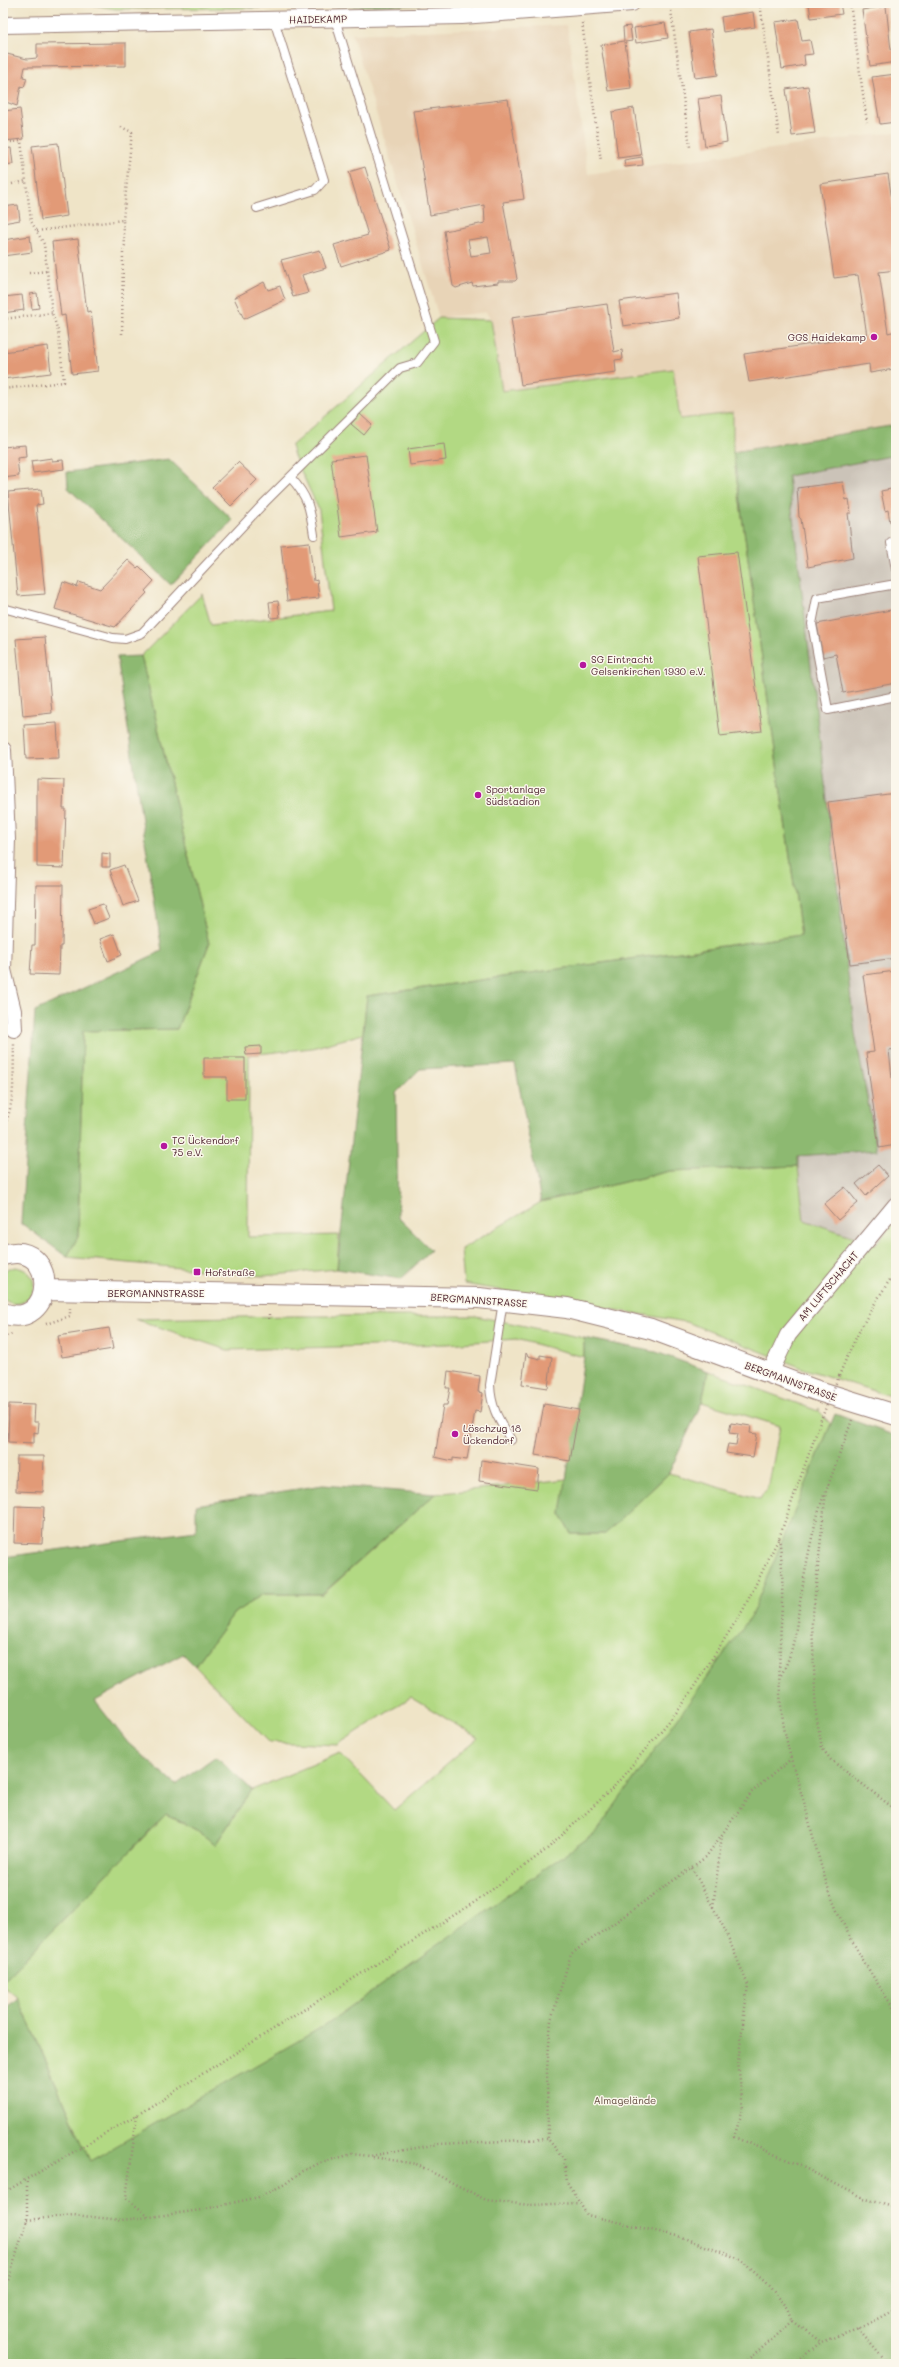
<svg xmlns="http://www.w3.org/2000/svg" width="899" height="2367" font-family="Mali,sans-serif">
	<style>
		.built { fill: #e8d4b7 }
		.industrial { fill: #cbc3b8 }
		.green { fill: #b2d983; stroke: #7e7c57 }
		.forest { fill: #8db971; stroke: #6c6c4e }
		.building { fill: #e29a77; fill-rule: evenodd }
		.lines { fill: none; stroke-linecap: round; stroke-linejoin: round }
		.service-casing { stroke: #9c8279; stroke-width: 10 }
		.minor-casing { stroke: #9c8279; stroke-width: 18 }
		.tertiary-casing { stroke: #9c8279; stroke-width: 22 }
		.path { stroke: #9c8279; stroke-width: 2.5; stroke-dasharray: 1 3; stroke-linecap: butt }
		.service { stroke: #fff; stroke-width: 8 }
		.minor { stroke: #fff; stroke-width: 16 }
		.tertiary { stroke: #fff; stroke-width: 20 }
		.path-bridge { stroke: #9c8279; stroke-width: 2.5; stroke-dasharray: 1 3; stroke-linecap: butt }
		.poi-dot { fill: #b5179e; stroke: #fbf7ec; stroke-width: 1.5 }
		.labels { text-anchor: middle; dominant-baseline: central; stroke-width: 3; stroke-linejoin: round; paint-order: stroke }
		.street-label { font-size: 10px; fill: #4a1f2b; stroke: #fbf7ec }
		.poi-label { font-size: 10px; fill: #4a1f2b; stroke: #fbf7ec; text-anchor: start }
		.park-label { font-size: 10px; fill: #644e41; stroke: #fbf7ec }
	</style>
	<rect width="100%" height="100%" fill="#fbf7ec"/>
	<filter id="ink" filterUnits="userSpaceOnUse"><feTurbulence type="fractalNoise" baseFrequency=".025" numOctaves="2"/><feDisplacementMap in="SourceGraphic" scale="8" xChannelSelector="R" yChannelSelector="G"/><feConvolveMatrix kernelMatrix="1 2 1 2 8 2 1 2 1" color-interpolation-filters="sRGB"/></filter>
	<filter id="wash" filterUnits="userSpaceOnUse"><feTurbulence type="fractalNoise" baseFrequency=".012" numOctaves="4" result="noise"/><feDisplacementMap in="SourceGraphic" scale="16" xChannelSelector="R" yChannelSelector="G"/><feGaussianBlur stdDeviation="0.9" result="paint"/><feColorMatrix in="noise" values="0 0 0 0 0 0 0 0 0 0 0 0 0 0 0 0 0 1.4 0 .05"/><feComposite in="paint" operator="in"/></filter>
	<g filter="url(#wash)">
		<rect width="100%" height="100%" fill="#efe4c7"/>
		<path class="built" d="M567,25L588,174L896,132V425L733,452V413L680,419L673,369L502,391L491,320L486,312L439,318L352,34Z"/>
		<path class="industrial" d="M896,455V1252L804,1220L797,1156L877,1150L855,1033L788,476Z"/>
		<path class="green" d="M83,3H250V8L115,9Z
			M439,318L491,320L502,391L673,369L680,419L733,413V452L801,935L367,996L363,1034L312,1048L249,1055L248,1237L339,1235L337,1269L263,1276L67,1257L78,1236L83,1031L177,1029L209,944L141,656L202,594L211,625L331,611L319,510L294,456L291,446Z
			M798,1166L804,1220L876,1244L896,1220V1398L805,1369L686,1322L464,1284L461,1249L541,1202L670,1171Z
			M15,1267C50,1272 30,1318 3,1299V1271Z
			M292,1316H476L584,1338V1357L516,1339L447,1344L227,1350L135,1319Z
			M708,1371L818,1411L819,1408V1412L831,1424L810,1474L896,2364H17L76,2129L18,1998L3,1986V1981L166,1814L200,1832L215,1845L252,1790L340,1753L394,1810L478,1738L411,1697L337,1745L269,1742L195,1666L234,1613L263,1594H323L435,1494L567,1479L561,1514L571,1534H605L669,1473L760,1499L769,1484L780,1426L702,1402Z"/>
		<path class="forest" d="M250,3H419L420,5L250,8Z
			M896,425V455L788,476L855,1033L877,1150L798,1156V1166L670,1171L541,1202L515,1064L420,1069L396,1093L398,1217L431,1250L401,1279L337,1269L367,996L801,935L733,452Z
			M169,459L233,520L171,585L68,488L67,472Z
			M141,656L209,944L177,1029L83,1031L78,1237L67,1257L21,1223L35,1011L162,951L117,657Z
			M584,1338L656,1352L708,1371L702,1402L669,1473L605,1534H571L561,1514L584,1357Z
			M835,1414L896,1436V1477L893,1480L896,1488V2364H3V2010L18,1998L90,2161L322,2027L595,1833L751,1616Z
			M323,1485L435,1494L322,1594H263L234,1613L195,1666L183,1654L95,1701L128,1743L176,1785L216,1756L252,1790L215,1845L200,1832L166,1814L3,1981L4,1557L196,1531V1505Z"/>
		<g id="blocks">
			<path class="building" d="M840,3L842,14L811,18L809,4Z
				M886,6L891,50L896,49V62L870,66L862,10Z
				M753,12L755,27L723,32L721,17Z
				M798,19L802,41L810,40L813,54L804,55L805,65L782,69L775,22Z
				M665,23L668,38L636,43L634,28Z
				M630,26L632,41L625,42L631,88L608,91L601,45L624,41L623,27Z
				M711,29L718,75L695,78L689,32Z
				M126,43V66L25,67L23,77L27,78L24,87L21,86L17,106L3,101L7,86L3,85V53L27,59L37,58V44Z
				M896,74V122L880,124L872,77Z
				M808,86L815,133L792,136L786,89Z
				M721,96L727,142L705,146L698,99Z
				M508,99L524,199L503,202L517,279L515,281H498V283L473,286L472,283L456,288L453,286L444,231L485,223L484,205L430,215L413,111ZM488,237L491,253L471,256L468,240Z
				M634,108L641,155L618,158L612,112Z
				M20,109L24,139L3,141V111Z
				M58,143L67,216L41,220L32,146Z
				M11,148L13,164L3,165V149Z
				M642,157L643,165L625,167L624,160Z
				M365,167L391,250L341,266L334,245L368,235L349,172Z
				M888,174L896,226V270L879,272L888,333L896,331V360H893L894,369L870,373L869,364L749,382L744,354L867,336L858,275L834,278L820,184Z
				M18,205L20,220L3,223V207Z
				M30,236L32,252L3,256V240Z
				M78,239L87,312L91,311L98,371L72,374L65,315L61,316L52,242Z
				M320,250L326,268L302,275L308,293L293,297L281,260Z
				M264,282L268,290L280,286L285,300L244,319L234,298Z
				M37,293L39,308L32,309L30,294Z
				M676,293L679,318L623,326L619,301Z
				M22,295L24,310L3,313V297Z
				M607,304L614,352L622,350L623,359L615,360L616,372L521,385L511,318Z
				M48,346L51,373L3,379V352Z
				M360,414L372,425L364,435L351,424Z
				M444,444L446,460L410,465L408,449Z
				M25,445L26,457L17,458L19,476L3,478V447Z
				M366,455L377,532L341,537L331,459Z
				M52,458V461L63,460L64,469L33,473L31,461Z
				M238,462L257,480L231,506L212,487Z
				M843,482L846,500L849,499L851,513H848L853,558L808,567L801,519L799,517L797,488Z
				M896,488V521L890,522L888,510L885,511L881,491Z
				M41,489L43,504L36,505L45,594L18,596L8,492Z
				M309,542L314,581L317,580L319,598L287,601L281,545Z
				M737,552L762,731L720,736L698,556Z
				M128,560L137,568L139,566L154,581L145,591L147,593L115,627L55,609L63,582L77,587L79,582L100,589Z
				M278,601L280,617L271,618L269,602Z
				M896,609V683L843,693L836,654L823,657L817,624Z
				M45,637L52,713L23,716L16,639Z
				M57,723L59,758L26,759L24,725Z
				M37,779L64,780L63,809H66L64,868L37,867Z
				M896,793V958L850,964L828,802Z
				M102,853L110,854V867H102Z
				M124,865L138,901L123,906L110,870Z
				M36,885H63L62,946H60L59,975L30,974L32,945H35Z
				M103,904L109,918L94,924L88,909Z
				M114,934L122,955L108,961L100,939Z
				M896,971V1049L889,1050L892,1078L896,1077V1145L879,1148L866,1053L874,1052L863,975Z
				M261,1046V1054L246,1055L245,1047Z
				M204,1058H245V1099H227V1077H204Z
				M878,1165L888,1176L866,1196L856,1184Z
				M845,1187L858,1203L838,1220L824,1204Z
				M109,1328L113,1349L62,1357L58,1336Z
				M526,1353L528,1356L540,1359V1355L552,1357L548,1388L522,1384Z
				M448,1371L480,1376L478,1392L483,1393L480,1412L475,1411L467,1460L453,1458V1461L435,1457L443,1405H447L450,1388H446Z
				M9,1404L35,1405L34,1422H39L38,1433L34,1432V1443L8,1442Z
				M544,1404L579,1410L570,1461L535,1455Z
				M731,1423L751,1426L750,1433L757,1434L753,1457L726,1453L728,1444L736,1445L738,1434L729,1433Z
				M17,1456H44L43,1492L16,1491Z
				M481,1460L539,1469L537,1489L479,1481Z
				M15,1506L44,1507L42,1544L14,1543Z"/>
		</g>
	</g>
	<g filter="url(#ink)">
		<use href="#blocks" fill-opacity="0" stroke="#9c8279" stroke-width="1"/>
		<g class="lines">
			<defs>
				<path id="service" d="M257,208L315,190L324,180L274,20
					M291,478C309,498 310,509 314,535
					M896,542L891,543L896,569
					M896,584L817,598L812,624L828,710L896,696
					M3,608L113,638L125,639L142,633L265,502L400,368L417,363L434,341L335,19
					M503,1301L490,1385C491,1409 499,1420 511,1440"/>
				<path id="minor" d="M3,25L462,16L632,3
					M3,750L7,839L3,970L13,1011L14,1029
					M770,1373L788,1335L896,1205"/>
				<path id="tertiary" d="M3,1255C60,1238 56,1332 3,1313
					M45,1290L479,1298L567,1308L651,1329L815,1390L896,1415"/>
			</defs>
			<use href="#service" class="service-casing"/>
			<use href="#minor" class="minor-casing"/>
			<use href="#tertiary" class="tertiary-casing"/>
			<path class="path" d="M670,3L690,147
				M760,3L779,136
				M850,3L867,122
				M3,4V3
				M582,23L601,161
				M121,127L132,132L123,220
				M3,143L21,141L31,221L44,244L52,313L58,331L64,382L3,389
				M12,184L26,181
				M37,231L123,220L125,245L123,252L122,337
				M29,273L47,271
				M3,319L52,313
				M3,1128C16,1104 13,1071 14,1044
				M3,1170H5
				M269,1319V1312
				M46,1324L70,1316V1307
				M3,1337L12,1334
				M839,1376C854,1338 873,1304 896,1271
				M852,1420L826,1491L812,1623L816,1714L822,1748L831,1760L896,1810
				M779,1538C788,1593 775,1649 781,1705C784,1738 794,1770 804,1802C814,1839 823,1880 839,1915C855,1949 875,1980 896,2012
				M781,1675C794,1653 796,1627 800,1602C806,1566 812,1529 824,1495
				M692,1868L725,1930L748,1985L738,2062L743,2109L734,2137L797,2164L863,2198L896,2208
				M713,1907L722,1835
				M137,2115L126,2198L150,2217L201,2210L259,2197L285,2184L301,2172L320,2163L352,2154L370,2156L439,2144L548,2139
				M373,2157L416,2164L486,2200L529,2205L579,2203
				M3,2193L137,2115L478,1900L546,1850L612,1789L681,1707L743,1610L779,1538L822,1417
				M27,2220L73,2215L121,2220L150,2217
				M3,2286L8,2281L27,2220V2179
				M793,2321L821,2342L858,2329L896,2309
				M858,2329L888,2364
				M744,2364L793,2321L788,2308L767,2284L740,2259L681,2237L587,2215L567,2182L564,2159L548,2139L547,2070L551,2020L571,1954L706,1857L752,1792L791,1759
				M794,2364L821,2342"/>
			<use href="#service" class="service"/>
			<use href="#minor" class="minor"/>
			<use href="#tertiary" class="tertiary"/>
			<path class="path-bridge" d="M822,1417L839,1376"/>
		</g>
	</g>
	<g class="poi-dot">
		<circle cx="874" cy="337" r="4"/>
		<circle cx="583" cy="665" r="4"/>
		<circle cx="478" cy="795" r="4"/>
		<circle cx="164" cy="1146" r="4"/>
		<rect x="193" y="1268" width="8" height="8" rx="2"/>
		<circle cx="455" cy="1434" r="4"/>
	</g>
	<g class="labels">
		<g class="street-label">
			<text transform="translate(318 19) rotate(-1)">HAIDEKAMP</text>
			<text transform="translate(828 1286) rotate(-50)">AM LUFTSCHACHT</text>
			<text x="156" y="1293">BERGMANNSTRASSE</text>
			<text transform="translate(479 1300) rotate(4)">BERGMANNSTRASSE</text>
			<text transform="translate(791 1381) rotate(20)">BERGMANNSTRASSE</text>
		</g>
		<g class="poi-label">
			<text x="866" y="337" text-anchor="end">GGS Haidekamp</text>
			<text x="591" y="659">SG Eintracht<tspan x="591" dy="12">Gelsenkirchen 1930 e.V.</tspan></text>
			<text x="486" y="789">Sportanlage<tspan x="486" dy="12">Südstadion</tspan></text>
			<text x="172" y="1140">TC Ückendorf<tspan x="172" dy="12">75 e.V.</tspan></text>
			<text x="205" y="1272">Hofstraße</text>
			<text x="463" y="1428">Löschzug 18<tspan x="463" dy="12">Ückendorf</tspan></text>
		</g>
		<g class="park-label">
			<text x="625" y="2100">Almagelände</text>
		</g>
	</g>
	<rect width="899" height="2367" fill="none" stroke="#fbf7ec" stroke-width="16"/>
</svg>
